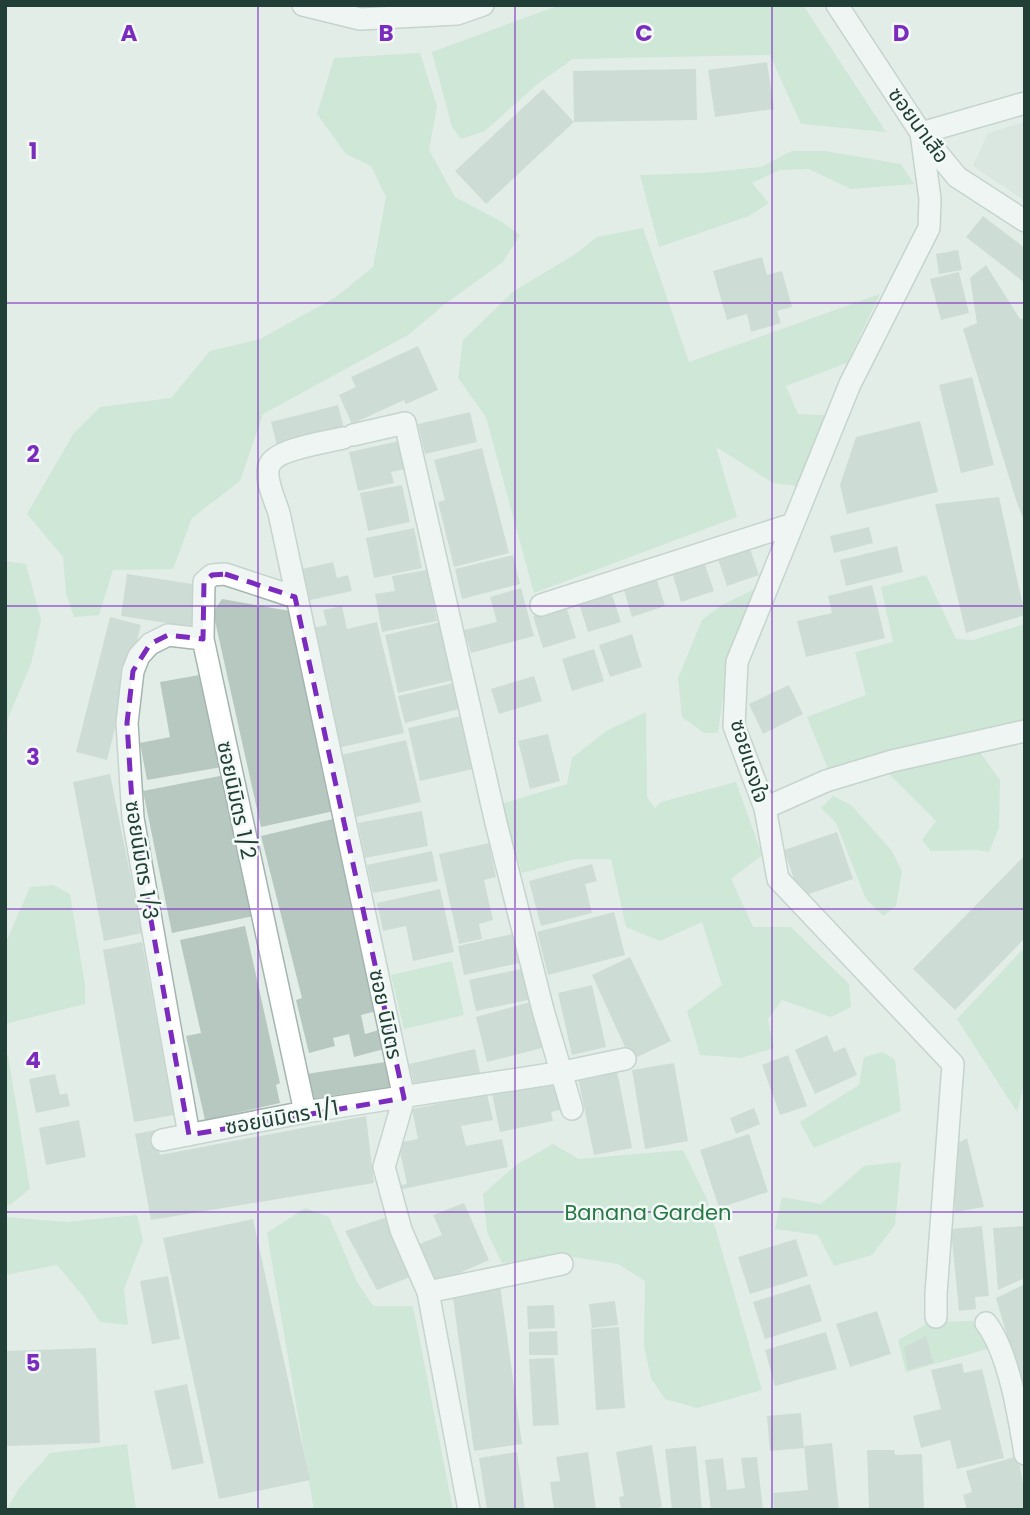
<svg xmlns="http://www.w3.org/2000/svg" width="1030" height="1515" font-family="Poppins,'Noto Sans Thai',sans-serif">
	<style>
		.built { fill: #d0ddd7 }
		.green { fill: #b9dfc3 }
		.building { fill: #b7c8c1 }
		.lines { fill: none; stroke-linecap: round; stroke-linejoin: round }
		.minor-casing { stroke: #a4b5af; stroke-width: 24 }
		.minor { stroke: #fff; stroke-width: 21 }
		.marked { fill: none; stroke: #7b2cbf; stroke-width: 5; stroke-dasharray: 14 9; stroke-linejoin: round }
		.grid { fill: none; stroke: #7b2cbf; stroke-width: 2; stroke-opacity: 0.55 }
		.labels { text-anchor: middle; dominant-baseline: central; stroke-width: 5; stroke-linejoin: round; paint-order: stroke }
		.street-label { font-size: 21px; fill: #213f36; stroke: #f2f9f6 }
		.park-label { font-size: 21px; fill: #287846; stroke: #f2f9f6 }
		.grid-label { font-size: 23px; text-anchor: middle; font-weight: bold; fill: #7b2cbf; stroke: #f2f9f6; stroke-width: 5; stroke-linejoin: round; paint-order: stroke }
	</style>
	<rect width="100%" height="100%" fill="#e2ede8"/>
	<path class="built" d="M1025,122V201L973,166L988,133Z"/>
	<path class="green" d="M560,5H803L886,132L801,124L770,55L573,59L536,85L485,131L461,139L452,127L432,52Z
		M420,53L437,106L429,150L455,197L502,222L520,235L503,262L445,304L408,335L263,414L240,481L192,518L173,569L113,570L99,615L74,617L66,593L63,557L27,514L74,433L100,407L171,398L210,351L260,339L336,297L373,267L386,197L371,166L346,154L317,114L334,58Z
		M792,151H825L901,164L914,184L851,189L809,169L780,170L752,183L769,203L749,216L659,247L640,175L703,173L761,167Z
		M643,228L689,362L880,294L847,363L786,386L798,414L825,415L799,486L773,483L716,447L737,517L534,593L486,417L458,378L463,340L514,291L574,255L597,237Z
		M5,561L26,564L41,620L31,664L8,718L5,783Z
		M926,575L956,639L973,640L1024,624L1025,720L830,774L807,717L866,695L855,652L893,642L881,587Z
		M759,587L730,649L718,733H704L682,717L678,678L702,620L722,605Z
		M646,712L647,797L655,808L661,802L736,782L762,855L731,879L753,927H791L849,984L851,1007L831,1017L782,1000L768,1019L774,1048L741,1058L700,1055L687,1011L722,985L702,922L660,941L626,927L611,859H575L522,873L501,804L567,784L572,758L606,731Z
		M979,751L1000,780L999,827L989,852L977,850L931,851L922,840L936,821L886,771Z
		M833,796L851,805L892,851L902,872L896,906L883,916L866,899L836,823L821,808Z
		M53,885L70,894L85,985V1004L5,1024V944L30,887Z
		M1025,947V1080L1017,1112L957,1019Z
		M452,961L464,1015L404,1029L391,975Z
		M883,1052L895,1060L901,1111L814,1148L800,1122L859,1085L864,1057Z
		M8,1055L30,1189L10,1205H5V1056Z
		M553,1144L579,1159L683,1150L707,1199L762,1390L697,1408L665,1399L651,1378L644,1346L645,1281L618,1264L573,1257L502,1263L487,1232L483,1194L516,1165Z
		M901,1162L895,1225L872,1255L834,1266L818,1235L775,1229L782,1197L821,1204L864,1166Z
		M305,1208L329,1217L357,1282L373,1306H413L453,1510H314L267,1233Z
		M137,1215L143,1240L124,1289L128,1325L100,1322L84,1297L57,1265L5,1275V1217L67,1222Z
		M974,1321L991,1348L906,1372L898,1340L930,1322Z
		M127,1444L136,1510H6L20,1487L50,1453Z"/>
	<path class="building" d="M767,62L774,109L715,117L708,70Z
		M696,69L697,120L574,122L486,204L455,171L543,89L574,122L573,71Z
		M983,216L1025,248V283L966,237Z
		M958,250L962,270L939,274L936,254Z
		M762,257L767,275L782,271L792,307L777,311L781,323L751,332L747,314L727,320L713,271Z
		M986,265L1020,319H1025V522L1017,503L963,329L977,323L970,278Z
		M959,272L969,313L941,320L930,279Z
		M418,346L438,390L406,404L404,400L352,424L339,395L356,387L351,377Z
		M972,377L994,465L961,473L939,385Z
		M338,405L345,432L278,449L271,422Z
		M470,412L477,442L425,454L418,424Z
		M920,421L938,492L847,514L840,485L856,437Z
		M399,441L405,469L391,472L394,483L358,491L349,452Z
		M482,448L509,553L454,567L438,502L445,500L434,460Z
		M402,485L410,522L368,531L360,493Z
		M999,497L1025,615L966,633L935,504Z
		M869,527L873,543L834,553L830,536Z
		M414,528L422,568L374,578L366,538Z
		M748,543L759,575L727,586L716,553Z
		M897,546L903,572L846,586L840,560Z
		M513,555L520,584L462,599L455,569Z
		M703,559L714,591L681,602L671,569Z
		M333,562L337,578L348,575L352,591L306,601L298,570Z
		M427,570L437,621L382,632L375,594L395,591L392,576Z
		M127,574L199,585L193,627L121,616Z
		M655,574L665,606L632,617L622,584Z
		M872,585L885,638L806,657L797,621L832,613L828,596Z
		M521,588L534,636L471,653L464,630L497,622L490,597Z
		M610,589L621,622L588,632L578,600Z
		M222,599L290,611L334,811L261,827L213,612Z
		M342,606L347,629L377,622L404,733L338,748L309,629L327,625L323,610Z
		M566,606L576,638L543,648L533,616Z
		M110,617L141,625L107,760L76,752Z
		M441,622L454,680L398,693L385,635Z
		M632,634L642,667L610,677L599,645Z
		M594,649L604,681L572,691L562,659Z
		M205,674L222,767L147,780L140,743L170,737L160,682Z
		M534,676L542,701L499,714L491,689Z
		M453,683L459,709L405,723L398,696Z
		M789,685L803,714L763,734L749,704Z
		M461,716L473,769L420,781L408,728Z
		M548,734L560,781L530,789L518,741Z
		M406,740L421,802L356,817L341,755Z
		M110,774L142,933L104,941L73,782Z
		M225,775L254,916L172,933L143,791Z
		M422,811L428,846L365,858L358,823Z
		M337,818L356,895L349,896L377,1011L361,1015L365,1034L379,1030L384,1049L354,1057L349,1034L333,1038L335,1046L309,1053L296,1000L302,998L261,836Z
		M837,832L853,879L800,897L784,850Z
		M489,843L496,877L484,880L493,920L479,924L482,939L459,944L439,854Z
		M432,851L438,881L373,893L367,865Z
		M1025,855V938L955,1010L913,969Z
		M592,864L597,881L585,884L592,913L541,926L529,881Z
		M440,889L454,952L413,961L406,926L383,931L377,903Z
		M614,912L625,955L548,975L537,932Z
		M245,926L280,1083L276,1085L280,1103L205,1120L186,1036L201,1033L180,940Z
		M517,933L524,962L464,975L458,946Z
		M142,942L174,1115L134,1122L103,950Z
		M630,957L671,1041L631,1060L592,975Z
		M525,968L532,999L476,1011L469,980Z
		M592,985L606,1047L572,1055L558,993Z
		M534,1001L546,1047L487,1062L476,1017Z
		M827,1035L834,1052L845,1047L857,1075L815,1094L795,1050Z
		M475,1049L481,1077L416,1092L409,1064Z
		M788,1055L807,1106L780,1115L762,1065Z
		M392,1061L396,1086L311,1099L306,1074Z
		M674,1063L688,1141L645,1149L632,1070Z
		M617,1070L632,1148L594,1155L578,1078Z
		M55,1074L60,1095L67,1093L70,1106L36,1113L29,1079Z
		M559,1081L564,1109L551,1112L553,1121L500,1132L492,1094Z
		M487,1094L493,1120L461,1126L466,1146L502,1139L508,1167L398,1190L397,1186L407,1184L398,1143L418,1139L412,1109Z
		M754,1108L760,1124L736,1134L730,1118Z
		M366,1116L374,1183L151,1220L135,1134L155,1130L160,1155Z
		M79,1120L86,1157L46,1165L39,1128Z
		M749,1134L768,1192L719,1208L700,1150Z
		M967,1138L984,1207L955,1212L954,1145Z
		M464,1203L489,1260L435,1284L419,1244L442,1235L433,1215Z
		M387,1217L410,1277L377,1290L345,1231Z
		M253,1219L310,1480L219,1499L163,1238Z
		M982,1226L989,1296L975,1297L976,1309L959,1311L951,1229Z
		M1025,1226V1278L998,1290L993,1228Z
		M796,1239L808,1276L750,1294L738,1257Z
		M168,1276L180,1339L152,1344L140,1281Z
		M810,1284L822,1321L765,1339L753,1302Z
		M1025,1284V1389L1023,1390L996,1298Z
		M500,1285L522,1444L474,1451L452,1291Z
		M615,1301L618,1325L592,1328L589,1304Z
		M554,1305L555,1328L528,1329L527,1306Z
		M877,1311L891,1354L850,1367L836,1324Z
		M619,1327L625,1408L596,1410L591,1329Z
		M557,1331L558,1355H529V1332Z
		M826,1332L837,1369L775,1386L765,1350Z
		M926,1336L933,1363L908,1370L904,1347Z
		M96,1348L100,1443L5,1446V1351Z
		M554,1358L559,1425L533,1426L529,1359Z
		M962,1363L964,1373L982,1369L1004,1458L957,1469L950,1440L921,1448L913,1416L941,1409L931,1370Z
		M187,1384L204,1463L172,1470L154,1391Z
		M801,1413L804,1448L770,1451L767,1416Z
		M832,1443L839,1510H774L773,1493L808,1490L804,1446Z
		M652,1445L662,1507L647,1510H621L619,1497L624,1496L616,1452Z
		M696,1446L702,1510H672L665,1449Z
		M867,1450H894L895,1455L922,1454L924,1510H869Z
		M517,1452L525,1510H487L479,1458Z
		M588,1452L596,1510H554L550,1482L560,1481L556,1457Z
		M1018,1456L1025,1495V1510H967L963,1495L972,1492L966,1471Z
		M757,1457L763,1510H711L705,1460L723,1458L727,1490L745,1488L741,1458Z"/>
	<g class="lines">
		<defs>
			<path id="minor" d="M303,5L360,19L457,14L483,5
				M837,5L921,133L957,177L1025,221
				M921,133L930,199L929,228L850,384L737,662L734,726L765,808L778,879L953,1064L936,1294V1317
				M921,133L1025,103
				M353,435L405,423L496,823L543,1010L572,1109
				M343,438C327,442 277,449 270,464C263,476 275,500 279,513L404,1098L384,1167L401,1230L428,1292L469,1510
				M295,597L225,574L212,575L204,582L203,639L305,1112
				M541,605L793,524
				M765,808L826,781L892,761L1025,731
				M189,1135L133,818L127,723L133,671L139,656L150,644L168,635L203,639
				M162,1140L305,1112L563,1072L625,1059
				M428,1292L562,1264
				M986,1323C1009,1353 1019,1417 1025,1454"/>
		</defs>
		<use href="#minor" class="minor-casing"/>
		<use href="#minor" class="minor"/>
	</g>
	<path d="M0 0H1030V1515H0ZM225,574L295,597L404,1098L189,1135L133,818L127,723L133,671L150,644L168,635L203,639L204,582L212,575Z" fill="#e2ede8" fill-opacity=".55" fill-rule="evenodd"/>
	<path class="marked" d="M225,574L295,597L404,1098L189,1135L133,818L127,723L133,671L150,644L168,635L203,639L204,582L212,575Z"/>
	<path class="grid" d="M258,5V1510M515,5V1510M772,5V1510M5,303H1025M5,606H1025M5,909H1025M5,1212H1025"/>
	<g class="labels">
		<g class="street-label">
			<text transform="translate(919 125) rotate(54)">ซอยนาเสือ</text>
			<text transform="translate(750 761) rotate(73)">ซอยแรงใจ</text>
			<text transform="translate(237 800) rotate(78)">ซอยนิมิตร 1/2</text>
			<text transform="translate(142 860) rotate(81)">ซอยนิมิตร 1/3</text>
			<text transform="translate(386 1014) rotate(78)">ซอย นิมิตร</text>
			<text transform="translate(282 1117) rotate(-10)">ซอยนิมิตร 1/1</text>
		</g>
		<g class="park-label">
			<text x="648" y="1212">Banana Garden</text>
		</g>
	</g>
	<g class="grid-label">
		<text x="129" y="41">A</text>
		<text x="386" y="41">B</text>
		<text x="644" y="41">C</text>
		<text x="901" y="41">D</text>
		<text x="33" y="159">1</text>
		<text x="33" y="462">2</text>
		<text x="33" y="765">3</text>
		<text x="33" y="1068">4</text>
		<text x="33" y="1371">5</text>
	</g>
	<rect width="1030" height="1515" fill="none" stroke="#213f36" stroke-width="14"/>
</svg>
